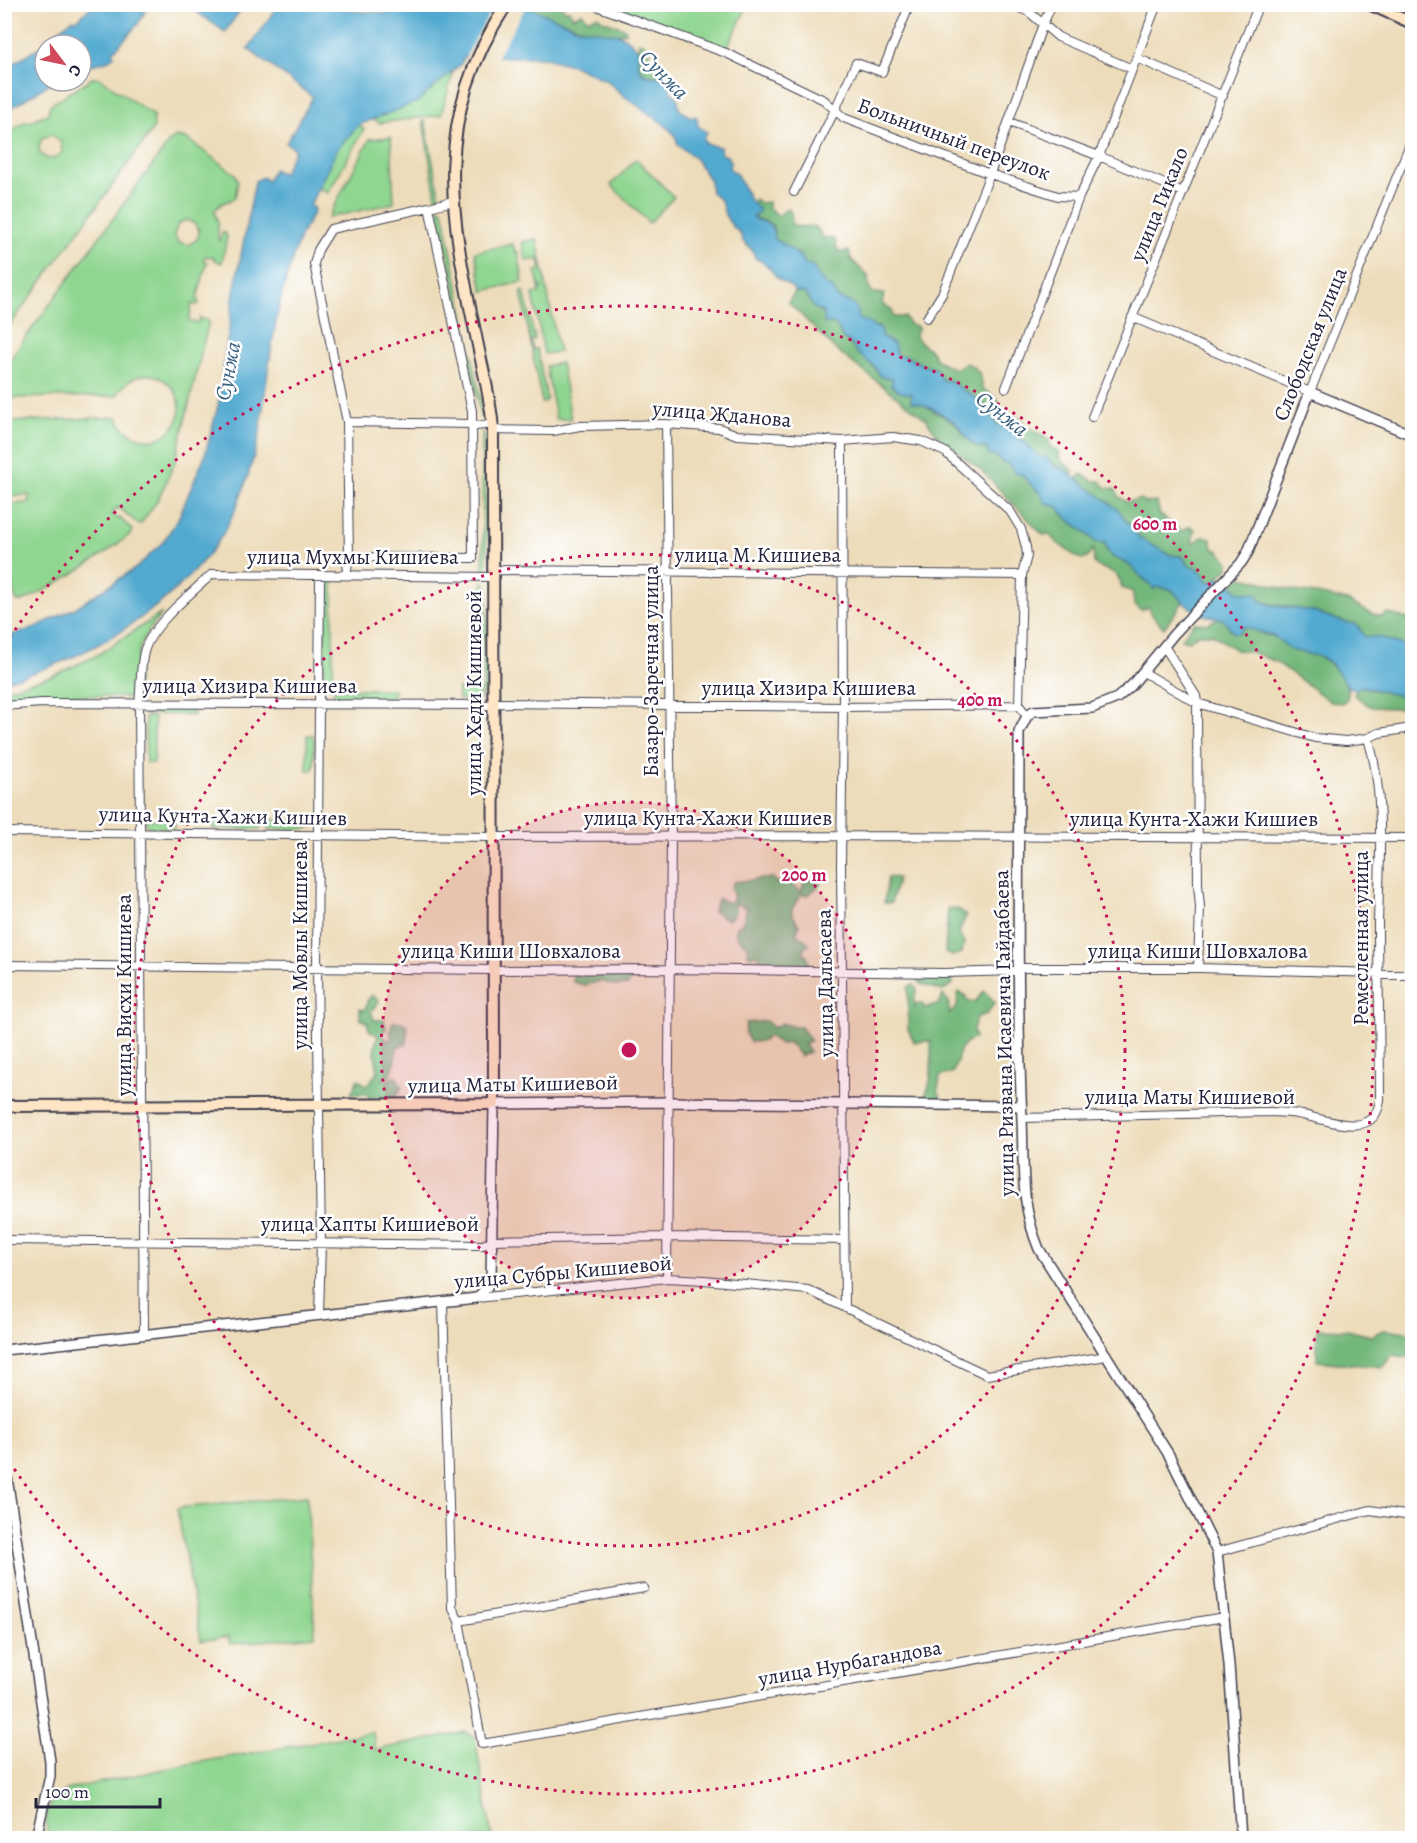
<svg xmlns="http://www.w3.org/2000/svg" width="1417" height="1843" font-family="Alegreya,serif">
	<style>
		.green { fill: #8fd690; stroke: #587c66; stroke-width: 1.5; fill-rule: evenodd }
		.forest { fill: #73b77a; stroke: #4a6c5a; stroke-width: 1.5 }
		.water { fill: #53aad0; stroke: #3a6686; stroke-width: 1.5 }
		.pier { fill: #eddcba }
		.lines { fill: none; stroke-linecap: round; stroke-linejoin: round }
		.minor-casing { stroke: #403e4e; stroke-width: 10 }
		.tertiary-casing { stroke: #403e4e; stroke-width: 12 }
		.secondary-casing { stroke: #403e4e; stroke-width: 14 }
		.minor { stroke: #fff; stroke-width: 8 }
		.tertiary { stroke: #fff; stroke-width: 9 }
		.secondary { stroke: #fde5c5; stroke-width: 10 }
		.ring { fill: none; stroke: #c2185b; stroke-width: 3; stroke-dasharray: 3 6 }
		.labels { text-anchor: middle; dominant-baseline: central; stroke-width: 5; stroke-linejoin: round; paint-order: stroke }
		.street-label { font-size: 21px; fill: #22223b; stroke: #fff }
		.water-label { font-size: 22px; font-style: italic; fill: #385f7e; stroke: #fff }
		.centre { fill: #c2185b; stroke: #fff; stroke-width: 3 }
		.ring-label { font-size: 18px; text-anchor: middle; font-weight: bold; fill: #c2185b; stroke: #fff; stroke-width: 5; stroke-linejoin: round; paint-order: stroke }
	</style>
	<rect width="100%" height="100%" fill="#fff"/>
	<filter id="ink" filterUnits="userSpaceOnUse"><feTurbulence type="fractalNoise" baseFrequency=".0167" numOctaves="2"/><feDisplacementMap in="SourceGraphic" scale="12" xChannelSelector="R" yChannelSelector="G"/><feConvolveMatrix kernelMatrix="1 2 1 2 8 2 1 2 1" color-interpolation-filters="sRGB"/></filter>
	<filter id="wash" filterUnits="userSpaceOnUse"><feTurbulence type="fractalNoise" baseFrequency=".008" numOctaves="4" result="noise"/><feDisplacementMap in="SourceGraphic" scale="24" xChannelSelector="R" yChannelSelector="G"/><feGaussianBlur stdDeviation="1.35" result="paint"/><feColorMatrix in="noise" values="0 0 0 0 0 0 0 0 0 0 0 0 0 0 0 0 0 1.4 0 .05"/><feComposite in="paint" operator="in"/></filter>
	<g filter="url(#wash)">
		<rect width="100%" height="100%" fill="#eddcba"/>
		<path class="green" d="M602,5H748L726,50Z
			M456,62L441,115L379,123L300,69Z
			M98,77L153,115L154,128L5,332V135L26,121L31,122L37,118L48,114L50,105L92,78ZM52,135L61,142L62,152L55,158L48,159L40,154L39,146L42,138Z
			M322,100L364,129L328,193L287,171Z
			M423,121H425L440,198L437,203Z
			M176,137L187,139L235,174L238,181L235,198L221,204L214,211L218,222V240L220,241L222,232L225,233L227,236L222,263L215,260L214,257L205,256L203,260L207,262L197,299L199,302L198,305L192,304L189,321L198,323L200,318L209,321L175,462L158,500L141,524L137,523L118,507L112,514L119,519L120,518L132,530L131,534C97,560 60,584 21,602L17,601L14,595L7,558V504L29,503V495L6,497L5,422L118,417C121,429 131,434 141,438C151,441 160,439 168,433C204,403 150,343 116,396L4,398L5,371L15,352L156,160L170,141ZM186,220L194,223L199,230L198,238L189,245L178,242L174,235L178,224Z
			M391,137L394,203L328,218L370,139Z
			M636,159L674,197L649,223L611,185Z
			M438,207L443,210L483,412L481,417Z
			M537,239L559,352L544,354L533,294L540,293L539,289L542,288L541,286L539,287L536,271L541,270L539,259L526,261L522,242Z
			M513,244L515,252L518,251L523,282L483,291L475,252Z
			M524,291L535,339L531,341L533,350L537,349L547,400L542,403L521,292Z
			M561,363L571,419H556L546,366Z
			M482,431L485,434L487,567L483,572Z
			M333,580V686H324L325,590L328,582Z
			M483,581L487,585V690L483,698Z
			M162,613C153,625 143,636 139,651C135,665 142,686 132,698L74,695L5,697L4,690L52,676L94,657Z
			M334,689H394L393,696L390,700L334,699Z
			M458,689H480V700H460L458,698Z
			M150,709H194V715L146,714V710Z
			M145,717H154V763H146Z
			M307,735H313L314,737V767L312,770H307Z
			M145,819L175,820L174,829L151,828L146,824Z
			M213,820H260V829H213Z
			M268,820L314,821L312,827L305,829H268Z
			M307,1496L315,1636L230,1644L228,1637L201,1641L177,1508Z
			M373,1732L375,1750L466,1732L475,1737L492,1838H48C44,1812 44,1802 69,1789L199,1762Z"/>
		<path class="forest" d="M523,5H562L564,10H569L573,17L582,13L588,19L597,16C604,23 616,23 625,29L626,32C603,41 546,14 523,5Z
			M639,42H643C651,52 654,64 663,74V78C638,75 633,69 639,42Z
			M755,199L760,203L768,202L769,208L779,216L786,209H789L791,213L792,225C806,231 815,218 822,237L835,239L837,249L840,252L849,251L851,259L868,276L869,289L874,293L884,294L882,304L892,310L893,317H905L910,325L917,326L918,330L915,335L922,344L933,352L935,359L954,369L967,363C977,368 983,376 982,388L998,399L1000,409L1006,416L1021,418L1026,426L1049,439L1050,447L1059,452L1060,459L1073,471L1072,475H1069C1064,470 1045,457 1038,456L1012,429L998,425C988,408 972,395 954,385C950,383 944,382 941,379C938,376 937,371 933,367L925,366L906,356H896L894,344L882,338L879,327L871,326L869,323L859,319C853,306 851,304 837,298L834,290L824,285L811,264L806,265L800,255L775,239L773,226L765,221L754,219V206L752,203Z
			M795,292L805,293C807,297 810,302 813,306C822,316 839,322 842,338C850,342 853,349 860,355C868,362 875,366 880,376L893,378L892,386L900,392L912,394V401L919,402L955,423L971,443L986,448L1002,462L1007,463L1016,473L1023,475C1030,487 1041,489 1045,503L1058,507C1066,522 1085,528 1095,542L1105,543L1107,551L1112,557L1122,560L1140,574L1143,579L1158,587L1171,589L1183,602L1164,628L1152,615L1149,607L1142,610C1133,608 1133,600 1133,592L1122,588L1120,580L1114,573L1097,566L1094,563L1093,549L1087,558L1082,559C1074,556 1052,540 1049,534L1043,535L981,470L939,438L926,419L837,351L788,302Z
			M1081,474L1093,481H1100L1107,488L1115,489L1119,497L1127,502L1140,499L1146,503L1157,502L1160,515C1168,520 1174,528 1182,531L1190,526L1195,529L1192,542L1194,543L1202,537H1208L1212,541L1213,549L1218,550C1221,553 1227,559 1229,563L1228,568L1216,581L1208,582L1199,569L1188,565L1181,556C1178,556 1175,556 1172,556C1166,554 1140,540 1136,535C1128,526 1124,515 1114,507C1103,497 1087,491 1077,480Z
			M1241,577C1255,579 1268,584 1282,588C1303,593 1325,594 1347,601C1359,605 1374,619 1385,616L1386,613L1412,620V648L1378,637H1365L1356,624L1347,623L1311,611L1266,603L1261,601L1257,594L1239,592L1232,585L1235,580Z
			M1218,618L1223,619L1229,625L1242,628L1249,627L1266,635L1274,636L1296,651C1317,648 1354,677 1347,699L1342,703L1331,702L1276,662L1252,652L1236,650L1212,634H1198L1189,641L1181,639L1194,623C1209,623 1205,626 1218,618Z
			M1361,686C1378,690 1395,696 1412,697V709L1371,707L1354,695L1356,690Z
			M888,877L898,878L891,903H884Z
			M773,878L777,884L787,880L801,892L804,882L810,879L821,884L808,895H800L791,911L799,926L796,933L810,944L805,947L803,951L807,957L810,965L787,969L778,964L760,965L759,955L749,956L747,946L736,936V927L742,924L747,908L735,903V913L728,920L713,911L718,899L729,903L734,898L731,888L734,882Z
			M948,908L960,910L966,916L959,932L964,943L962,953L952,956L945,952Z
			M574,971H629L631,977L628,985L616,986L601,981L585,985L573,982Z
			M943,975L953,978V984L942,991L920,984L918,979L920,976Z
			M913,984L917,990L914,999L915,1007L917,1003L922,1004L926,1009L929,1006L939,1004L943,995L948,1001L950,1014L957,1007L958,992L965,995L967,1001L975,1002L984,991L995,1002L987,1014L977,1017L973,1029L975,1038C954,1046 962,1057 952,1073L940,1076L938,1089L941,1098L925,1099L924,1097C934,1082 931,1058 931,1041L914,1042L908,1029V987Z
			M372,995L379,1001L371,1011L374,1020H384L386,1028L381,1035L389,1041L392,1038L390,1032L393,1022H401L407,1025V1043L398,1047C394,1057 395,1066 390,1076L383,1077L385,1081L396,1077L402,1087L396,1096L369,1098L367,1094H351L358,1079L367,1086L378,1071L374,1049L378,1036L369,1030L367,1022L360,1019V1009L365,1010L367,1001Z
			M766,1021L774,1028L782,1023L794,1027H801L811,1041L804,1043L810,1052L800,1056L790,1043L781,1044L768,1036L763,1041L750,1042L745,1033L746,1023Z
			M1317,1329L1347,1330L1371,1336L1383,1330L1412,1332V1358L1392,1355L1383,1367L1317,1361Z"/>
		<path class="water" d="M279,4L329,5L357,11L386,13L482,5H523L578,28L618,34L629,40L638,50C637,74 640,75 663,78L671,87L670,91L678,98L679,109L689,116L697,117L698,126L707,132L703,139L706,144L720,147L721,154L727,156L731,162L729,168L737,175L752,203L759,209V212L753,216L754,219C772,225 770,220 775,239C789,249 796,250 806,265L813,266C817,275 823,287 833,288L837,298L851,303L857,309L859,319L869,323L872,326L881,329V336L894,344L897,356H906L925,366L936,369L942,380L951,381C957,387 963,390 970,394C981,401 992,415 998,425L1012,430L1038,456L1047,458L1056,467L1063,469L1115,507L1122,514L1124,519L1132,527L1139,538L1170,555L1183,557L1188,565L1199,569L1208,582L1216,581L1218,578L1232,585L1239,592L1257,594L1261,601L1271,605L1311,611L1347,623L1356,624L1365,637H1378L1412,648V697C1395,696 1378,690 1361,686L1356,690L1348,687L1331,663L1322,657L1291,650L1274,636L1244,627L1239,633H1234L1223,619L1203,615L1187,606L1171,589L1158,587L1153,589L1151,584C1141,578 1135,569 1125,562C1121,560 1116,559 1112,556C1108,553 1106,548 1105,543L1095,542C1085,528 1066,522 1058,507L1045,503C1041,489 1030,487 1023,475L1016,473L1007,463L1002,462L997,456L989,455L986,448C968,448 966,432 954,422C943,414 925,403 911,402L912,394L900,392L891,385L893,378H885L880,376L875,367L858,354L849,341L842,338L841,332L834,324L824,323V313L813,307L805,293L795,292C789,281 779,285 770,268C764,265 762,260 755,258L752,250L743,241L740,233L732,226L725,215L721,201L711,192L710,181L696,159L678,145L675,135L665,125L624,96L607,81L575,66L541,57H500L493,52L465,57L460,65L417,102L359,125L338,148L310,205L314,209C312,220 304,227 300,237C292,260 284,283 279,307C273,335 269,363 265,392C263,407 262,423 259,437C250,473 237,516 215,546C163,614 86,660 5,681V637L34,628L75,608L136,568L163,542L178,519L205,455L218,406L234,292L255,181L263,177L267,181L274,169L283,174L295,149L286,143L313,97L248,49Z
			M93,5H149L138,24L113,52L114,56L109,60L81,68V45H49C55,33 62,25 74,19L77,20Z
			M187,5H244L225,32Z
			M45,46V81H54L5,112V69L36,49Z"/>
		<path class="pier" d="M494,5H527L496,58L492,54H480L467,60L458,71Z"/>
	</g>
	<g filter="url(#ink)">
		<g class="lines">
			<defs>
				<path id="minor" d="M591,4L726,53L824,100L844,118L990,174L1058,196L1079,197
					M1010,4L1029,12L1058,37L1132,69
					M1137,58L1223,96
					M1009,122L1099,156L1183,192
					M794,192L835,110L856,63L882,72L910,4
					M429,207L472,411L473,558L349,557L347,422L314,264L318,250L331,229Z
					M429,207L453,201
					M1132,317L1310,392L1412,139
					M927,318L942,294L990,174L1043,24L1052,4
					M1006,388L1079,197L1099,156L1157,4
					M1092,417L1259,4
					M347,422L472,424L476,426L493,424
					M666,424L671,836L667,1278
					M493,430L553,431L580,426L666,424L719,428L737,435L842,441L893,437L921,441L945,452L1010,511L1021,529L1026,547L1027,556L1022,575L1019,705
					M842,441L843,707L841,865L845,1308
					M494,570L1022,575
					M346,575L349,557
					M1164,646L1196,696L1197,703L1198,884L1200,907L1198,968
					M1143,672L1197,703L1315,738L1346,741L1368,738L1379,733L1412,728
					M495,703L843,707L1019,705L1027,716
					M4,706L41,703L495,705
					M4,832L493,837L841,836L1412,838
					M4,965L494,970L669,969L943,973L1018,971
					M1018,968H1198L1378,973
					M1378,975H1412
					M1022,1118L1264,1112C1277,1112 1290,1112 1302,1115C1329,1120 1376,1141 1380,1099C1380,1041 1378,983 1378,925C1379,865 1386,796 1368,738
					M4,1240L483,1245L493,1240L667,1237L843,1240
					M477,1298L667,1278L704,1280L808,1290L987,1375L1107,1356
					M443,1301L452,1607L459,1621L482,1744L1224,1617
					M319,1315L321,1243L317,968L320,575
					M144,1335L139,703C141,687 140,668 144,652C151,625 192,593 212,574L494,577
					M1217,1552L1370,1510L1412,1516
					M459,1621L644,1588"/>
				<path id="tertiary" d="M4,1350L477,1298L487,1287L491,1279L494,1104L667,1102L1021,1106
					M4,1458L50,1761V1776L36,1838
					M1241,1838L1229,1665L1217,1552L1169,1455L1039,1249C1020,1204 1024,1166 1022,1119C1016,990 1019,861 1019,732L1027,716L1033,711L1092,708L1117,698L1131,686L1174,634L1241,563L1248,552L1310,392L1412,435"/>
				<path id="secondary" d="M1369,4L1412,23
					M4,1106L494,1104L493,430C491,398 482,367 476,336C449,209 432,119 507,4"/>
			</defs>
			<use href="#minor" class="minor-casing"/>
			<use href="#tertiary" class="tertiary-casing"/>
			<use href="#secondary" class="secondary-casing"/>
			<use href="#minor" class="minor"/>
			<use href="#tertiary" class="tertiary"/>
			<use href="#secondary" class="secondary"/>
		</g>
	</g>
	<circle cx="629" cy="1050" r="248" fill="#c2185b" fill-opacity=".12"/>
	<g class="ring">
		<circle cx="629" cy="1050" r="248"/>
		<circle cx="629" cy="1050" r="496"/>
		<path d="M5 645A744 744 0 1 1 5 1455"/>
	</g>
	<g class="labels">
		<g class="street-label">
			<text transform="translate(954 139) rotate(20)">Больничный переулок</text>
			<text transform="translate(1159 204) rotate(-68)">улица Гикало</text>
			<text transform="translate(1310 344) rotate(-68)">Слободская улица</text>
			<text transform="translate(722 414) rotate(5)">улица Жданова</text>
			<text x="758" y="555">улица М.Кишиева</text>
			<text x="353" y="557">улица Мухмы Кишиева</text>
			<text transform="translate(651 671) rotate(-90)">Базаро-Заречная улица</text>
			<text x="250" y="686">улица Хизира Кишиева</text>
			<text x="809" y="688">улица Хизира Кишиева</text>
			<text transform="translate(474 693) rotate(-90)">улица Хеди Кишиевой</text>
			<text transform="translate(223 816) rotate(1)">улица Кунта-Хажи Кишиев</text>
			<text x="708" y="818">улица Кунта-Хажи Кишиев</text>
			<text x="1194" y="819">улица Кунта-Хажи Кишиев</text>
			<text transform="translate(1361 938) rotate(-90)">Ремесленная улица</text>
			<text transform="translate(300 945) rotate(-90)">улица Мовлы Кишиева</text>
			<text x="511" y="951">улица Киши Шовхалова</text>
			<text x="1198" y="951">улица Киши Шовхалова</text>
			<text transform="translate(825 983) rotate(-91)">улица Дальсаева</text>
			<text transform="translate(124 995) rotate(-90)">улица Висхи Кишиева</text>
			<text transform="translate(1004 1033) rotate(-91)">улица Ризвана Исаевича Гайдабаева</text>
			<text transform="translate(513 1084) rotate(-1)">улица Маты Кишиевой</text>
			<text x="1190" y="1097">улица Маты Кишиевой</text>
			<text x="370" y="1224">улица Хапты Кишиевой</text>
			<text transform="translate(563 1272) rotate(-5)">улица Субры Кишиевой</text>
			<text transform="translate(850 1663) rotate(-10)">улица Нурбагандова</text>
		</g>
		<g class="water-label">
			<text transform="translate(664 75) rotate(46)">Сунжа</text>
			<text transform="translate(228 371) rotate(-79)">Сунжа</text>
			<text transform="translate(1002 414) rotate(38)">Сунжа</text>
		</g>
	</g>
	<circle cx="629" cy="1050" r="9" class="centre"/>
	<g class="ring-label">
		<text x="1155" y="530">600 m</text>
		<text x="980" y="706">400 m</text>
		<text x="804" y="881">200 m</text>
	</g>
	<rect width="1417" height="1843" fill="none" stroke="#fff" stroke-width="24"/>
	<g transform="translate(63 63) rotate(122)"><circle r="28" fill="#ffffff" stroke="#a7a7b1" stroke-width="1.5"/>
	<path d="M0-4.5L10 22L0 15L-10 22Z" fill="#d1495b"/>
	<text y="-9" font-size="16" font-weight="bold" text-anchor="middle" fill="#22223b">С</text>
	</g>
	<path d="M36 1798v9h124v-9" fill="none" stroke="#22223b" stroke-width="3"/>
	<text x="45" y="1798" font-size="18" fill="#22223b" stroke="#ffffff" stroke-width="4.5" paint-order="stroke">100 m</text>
</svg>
